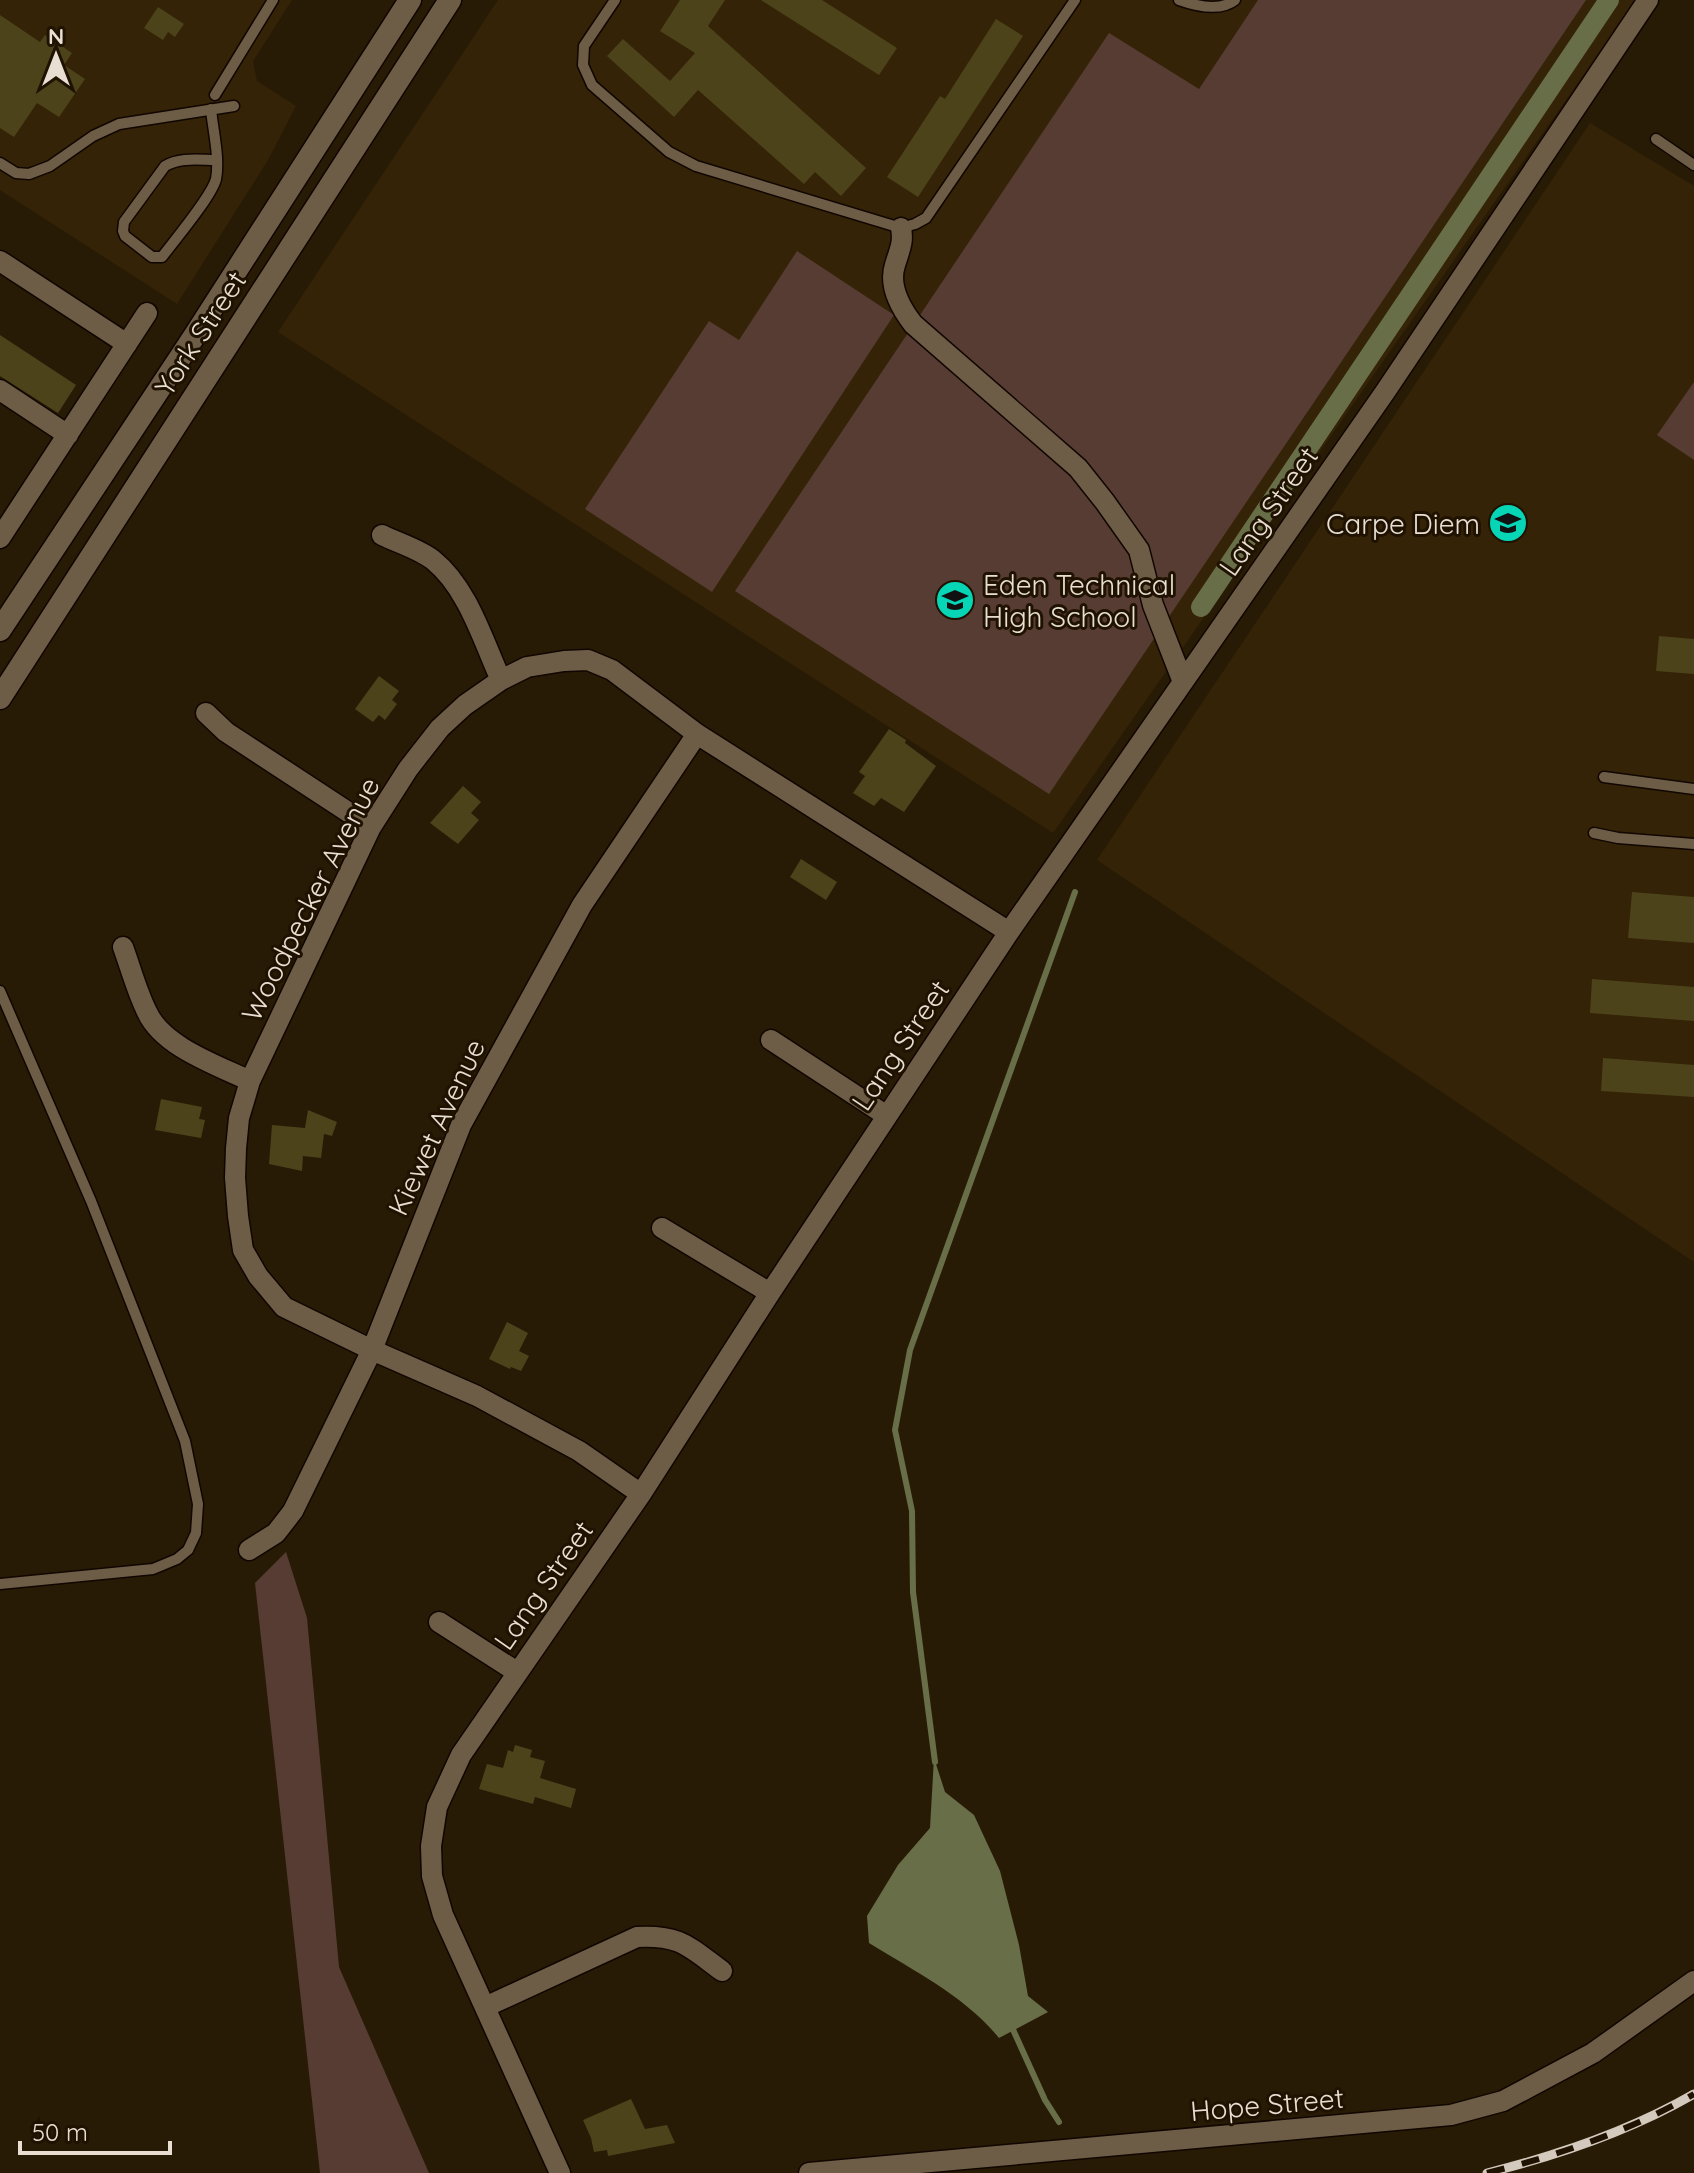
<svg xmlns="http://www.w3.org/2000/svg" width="1694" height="2173" font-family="Quicksand,sans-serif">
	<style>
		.built { fill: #342306 }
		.green { fill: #573c34 }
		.water { fill: #686f48 }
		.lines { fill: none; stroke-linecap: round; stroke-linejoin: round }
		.stream { stroke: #686f48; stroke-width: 6 }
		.canal { stroke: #686f48; stroke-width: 20 }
		.building { fill: #4c431b }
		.service-casing { stroke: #110600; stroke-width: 13 }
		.minor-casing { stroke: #110600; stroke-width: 23 }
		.secondary-casing { stroke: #110600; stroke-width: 25 }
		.service { stroke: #6d5d47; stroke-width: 10 }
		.minor { stroke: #6d5d47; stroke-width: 20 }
		.secondary { stroke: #6d5d47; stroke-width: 22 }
		.rail-casing { stroke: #d3c9bc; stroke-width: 9 }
		.rail { stroke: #1f1201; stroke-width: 6; stroke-dasharray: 18; stroke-linecap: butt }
		.labels { text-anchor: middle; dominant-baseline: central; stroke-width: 6; stroke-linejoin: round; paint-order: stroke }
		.street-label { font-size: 28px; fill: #e8dfd2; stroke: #1f1201 }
		.poi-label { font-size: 28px; fill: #e8dfd2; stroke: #1f1201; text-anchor: end }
	</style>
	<rect width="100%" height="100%" fill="#281b06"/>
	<path class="built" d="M0,0H292L253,61L257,81L296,106L268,160L177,304L0,190Z
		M498,0H1636L1053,833L278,332Z
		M1590,123L1694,186V1262L1097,860Z"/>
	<path class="green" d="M1258,0H1586L1049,794L735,591L1109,33L1199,89Z
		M797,251L894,315L712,592L585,509L709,321L739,340Z
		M1694,382V460L1657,435Z
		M286,1552L307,1618L339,1967L429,2173H320L255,1583Z"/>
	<path class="water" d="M934,1758L945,1792L974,1815L1000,1871L1019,1945L1028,1996L1048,2012L999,2038C965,1996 914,1971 869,1943L867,1916L898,1865L930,1828Z"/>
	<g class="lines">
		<path class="stream" d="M935,1762L913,1592L912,1511L895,1430L910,1350L1075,892
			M1010,2023L1045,2100L1059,2122"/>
		<path class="canal" d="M1201,607L1609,0"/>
	</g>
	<path class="building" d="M680,0H725L708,26L866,168L841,196L815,172L804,184L698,90L674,117L607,56L623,39L670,81L695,53L660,31Z
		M761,0H822L897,48L879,75Z
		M158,7L184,24L175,37L168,32L163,40L144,28Z
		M0,15L40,42L45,35L72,53L64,65L85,79L59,117L37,103L14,137L0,128Z
		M996,19L1023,36L918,197L887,177L940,96L945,99Z
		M0,335L76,385L58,413L0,376Z
		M1659,636L1694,639V674L1656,671Z
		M379,676L399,691L392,700L397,704L385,720L379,715L373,722L355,709Z
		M889,729L906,740L905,743L936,766L904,812L881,798L874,806L853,793L865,776L859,772Z
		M463,786L481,802L471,813L479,820L458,844L430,823Z
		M801,859L837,882L826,900L790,877Z
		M1632,892L1694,897V943L1628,938Z
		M1592,979L1694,987V1021L1590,1013Z
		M1603,1058L1694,1065V1097L1601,1091Z
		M161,1099L202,1107L199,1119L205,1120L201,1138L155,1130Z
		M308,1110L337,1122L332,1136L324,1134L321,1158L303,1156L302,1171L269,1164L272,1125L305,1128Z
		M507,1322L528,1333L519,1351L529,1356L521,1371L511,1367L510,1369L489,1359Z
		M515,1745L532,1750L530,1757L545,1761L540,1778L576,1789L571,1808L535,1797L533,1804L479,1789L487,1764L503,1768L508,1750L513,1752Z
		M631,2099L645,2129L667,2125L675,2143L608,2156L607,2150L594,2152L591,2138L583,2120Z"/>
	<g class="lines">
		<defs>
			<path id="service" d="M615,0L584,46L583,65L592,85L669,152L696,166L901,228L915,224L926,218L1075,0
				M1179,0C1196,6 1220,12 1235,0
				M215,95L273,0
				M211,109C213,131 220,158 216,179C212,196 174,241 162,257H152L125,236L123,231L124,222L165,166C180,157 199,160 216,160
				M1656,139L1694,165
				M0,163L16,173L29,174L50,166L93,136L119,124L234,106
				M1604,777L1694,789
				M1594,833L1618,838L1694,844
				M0,991L91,1201L185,1441L198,1504L196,1533L188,1550L177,1559L153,1569L0,1584"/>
			<path id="minor" d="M901,228C904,243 899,251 895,265C888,286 900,307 913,324L1078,468L1105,502L1139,550L1153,605L1183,682
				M0,261L127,344
				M0,390L68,435
				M382,535C398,543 419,549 433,560C468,588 483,641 501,680
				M0,538L147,313
				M206,713L226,732L371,827
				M123,947C131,969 137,992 147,1012C163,1047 217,1065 250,1081
				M771,1040L887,1116
				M662,1228L770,1293
				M641,1494L579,1451L477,1396L372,1350L284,1307L258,1276L243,1250L238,1216L235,1178L236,1148L239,1118L250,1081L371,827L408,769L440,728L465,705L501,680L527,667L564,661L588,660L612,670L697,734L1009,932
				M249,1550L276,1533L293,1511L372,1350L461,1125L582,905L697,734
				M439,1622L517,1672
				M485,2007L637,1937C681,1935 688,1946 722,1971
				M560,2173L443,1915L432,1876L431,1846L437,1807L461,1755L641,1494L770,1293L1009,932L1385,392L1648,0
				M809,2173L1451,2115L1503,2101L1593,2053L1694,1981"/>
			<path id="secondary" d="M0,630L195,335L410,0
				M0,698L450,0"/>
		</defs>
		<use href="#service" class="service-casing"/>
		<use href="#minor" class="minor-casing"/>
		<use href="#secondary" class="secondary-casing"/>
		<use href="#service" class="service"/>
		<use href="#minor" class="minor"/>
		<use href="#secondary" class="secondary"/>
		<defs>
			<path id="rail" d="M1487,2173C1559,2155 1630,2131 1694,2094"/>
		</defs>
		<use href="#rail" class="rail-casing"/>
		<use href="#rail" class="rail"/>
	</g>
	<defs>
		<symbol id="school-disc" viewBox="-11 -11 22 22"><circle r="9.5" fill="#06d5b6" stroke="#1f1201"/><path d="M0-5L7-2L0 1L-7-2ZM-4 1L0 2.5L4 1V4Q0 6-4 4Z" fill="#111"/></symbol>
	</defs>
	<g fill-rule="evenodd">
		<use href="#school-disc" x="1486" y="501" width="44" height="44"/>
		<use href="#school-disc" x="933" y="578" width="44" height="44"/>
	</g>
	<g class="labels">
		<g class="street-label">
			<text transform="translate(200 333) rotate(-57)">York Street</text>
			<text transform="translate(1268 511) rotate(-55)">Lang Street</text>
			<text transform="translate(310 899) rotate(-63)">Woodpecker Avenue</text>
			<text transform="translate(900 1045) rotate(-56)">Lang Street</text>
			<text transform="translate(436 1127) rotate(-65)">Kiewet Avenue</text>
			<text transform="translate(543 1585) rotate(-55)">Lang Street</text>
			<text transform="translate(1267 2104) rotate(-5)">Hope Street</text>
		</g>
		<g class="poi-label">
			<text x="1480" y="523">Carpe Diem</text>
			<text x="983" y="584" text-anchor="start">Eden Technical<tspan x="983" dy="32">High School</tspan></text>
		</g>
	</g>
	<g transform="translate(56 56)" stroke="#1f1201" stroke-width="6" paint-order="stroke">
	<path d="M0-6L14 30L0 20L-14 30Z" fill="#e8dfd2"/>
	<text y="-12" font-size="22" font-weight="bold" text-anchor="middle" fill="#e8dfd2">N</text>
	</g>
	<path d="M20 2141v12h150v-12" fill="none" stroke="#e8dfd2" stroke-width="4"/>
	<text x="32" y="2141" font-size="24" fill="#e8dfd2" stroke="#1f1201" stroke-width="6" paint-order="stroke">50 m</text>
</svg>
